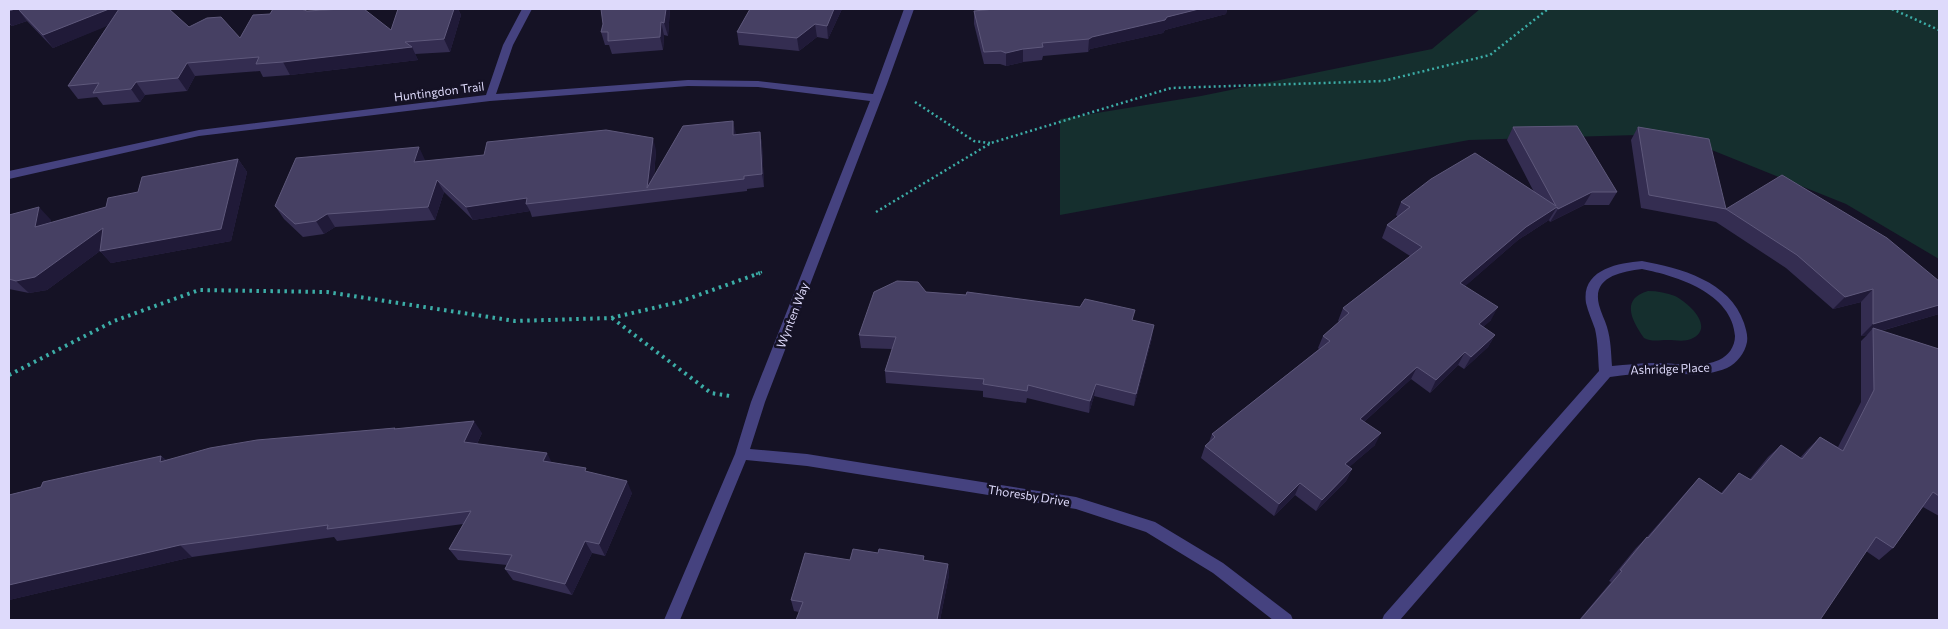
<svg xmlns="http://www.w3.org/2000/svg" width="1948" height="629" font-family="Commissioner,sans-serif">
	<style>
		.green { fill: #152f2e }
		.lines { fill: none; stroke-linecap: round; stroke-linejoin: round }
		.path-far1 { stroke: #3cada7; stroke-width: 2.5; stroke-dasharray: 2 3; stroke-linecap: butt }
		.path { stroke: #3cada7; stroke-width: 4; stroke-dasharray: 2.5 4.5; stroke-linecap: butt }
		.minor { fill: #45427f; fill-rule: evenodd }
		.wall { fill: #342d51 }
		.shaded-wall { fill: #201a38 }
		.building { fill: #464063; stroke: #5e587b }
		.labels { text-anchor: middle; dominant-baseline: central; stroke-width: 5; stroke-linejoin: round; paint-order: stroke }
		.street-label { font-size: 12px; fill: #dedafb; stroke: #151225 }
	</style>
	<rect width="100%" height="100%" fill="#151225"/>
	<path class="green" d="M1480,9H1939V259L1846,204L1672,134L1469,140L1060,215V119L1201,96L1432,49Z
		M1648,291C1658,291 1667,293 1675,296C1689,303 1716,328 1691,339C1684,342 1675,340 1667,340C1660,340 1651,342 1644,338C1632,321 1620,299 1648,291Z"/>
	<g class="lines">
		<path class="path-far1" d="M1892,9L1939,30
			M915,102L974,141L990,143
			M876,212L991,143L1171,88L1383,81L1490,55L1548,9
			M756,274L762,272"/>
		<path class="path" d="M612,318L711,393L730,396
			M9,375L114,321L199,290L327,292L515,321L611,318L679,302L760,273"/>
		<path class="minor" d="M522,9H532L513,45L496,94L688,80L758,81L873,94L904,9H914L887,84L765,402L750,449L807,454L1076,497L1155,522L1223,563L1291,615L1293,620H1273L1213,573L1146,532L1076,509L807,466L746,460L680,620H664L735,454L751,402L870,101L758,87L688,86L490,101L199,136L9,179V171L199,130L486,95L503,45Z
			M1642,261C1680,268 1730,281 1744,323C1746,330 1748,335 1747,342C1745,353 1737,363 1727,368C1703,378 1680,373 1655,373C1640,373 1625,375 1610,377L1400,620H1382L1384,615L1599,371C1598,357 1598,342 1595,329C1592,320 1588,312 1586,303C1581,270 1617,263 1642,261ZM1642,269C1677,276 1732,293 1735,336C1735,347 1728,356 1719,360C1699,369 1675,362 1654,363C1640,363 1626,365 1612,366C1611,353 1611,340 1607,327C1605,320 1601,313 1599,305C1592,277 1620,272 1642,269Z"/>
	</g>
	<path class="wall" d="M9,9L189,27L240,38L307,11L391,30L398,9H458L461,15L450,52L415,54L418,60L290,75L263,77L260,71L195,76L187,91L145,95L140,102L103,105L97,97L78,99L68,86L108,25L53,48L27,21L12,26L9,24Z
		M670,9L668,36L664,35L663,50L612,54L609,45H605L601,32Z
		M750,9H842L828,39L817,37L799,51L739,45L737,32Z
		M995,9H1227L1226,14L1165,30L1163,33L1090,49L1088,52L1043,56L1042,60L1023,62L1006,66L1000,64H984L974,24V11Z
		M1513,127L1617,192L1609,205H1584L1550,222L1549,220L1518,240L1465,286L1491,320L1483,327L1495,335L1488,347L1464,369L1458,365L1430,393L1411,379L1364,422L1375,445L1349,467L1352,469L1346,481L1316,511L1295,495L1274,516L1201,458L1205,446L1209,442L1212,434L1319,349L1318,348L1323,336L1339,322L1338,321L1343,308L1410,256L1382,238L1387,225L1398,217L1396,215L1401,202L1534,192L1507,140Z
		M1638,127L1726,209L1716,222L1641,208L1631,140Z
		M760,132L762,145L764,187L747,189V191L532,217L530,211L473,220L444,192L435,220L335,227L324,234L303,237L284,219L275,206L425,160V161L656,150L654,177L736,135Z
		M238,159L247,172L231,241L111,263L100,251L47,290L29,293L9,289V215L51,220L50,223L106,207L138,192Z
		M1726,209L1939,314L1881,331L1939,349V516L1923,507L1893,548L1879,560L1866,551L1820,620H1579L1611,582L1609,581L1636,548L1647,537L1688,490L1699,478L1721,493L1739,473L1750,479L1768,457L1781,445L1800,458L1808,449L1820,437L1838,447L1861,402V341L1867,335L1861,336V302L1833,309L1786,268L1716,222Z
		M926,292L1080,307L1133,320L1152,338L1134,406L1094,396L1089,413L1027,398L1026,403L983,397V391L886,383L885,371L892,349L861,348L859,335Z
		M395,428L396,429L482,433L477,444L588,472L632,493L605,556L592,553L572,595L513,580L505,569L507,565L458,560L449,549L463,524L337,541L334,537L192,557L9,600V495L161,456L166,460Z
		M878,553L924,556V561L948,564L949,575L940,620H796L799,612L794,611L791,600L850,560Z"/>
	<path class="shaded-wall" d="M15,9H18L27,21L12,26L9,22V11Z
		M109,9H127L132,16L53,48L43,35Z
		M454,9H458L461,15L450,52L444,39Z
		M666,9H670L668,36L664,23Z
		M834,9H842L828,39L827,26Z
		M1199,9H1227L1226,14L1165,30L1163,33L1090,49L1088,52L1089,39L1092,37Z
		M661,22L664,35L663,50L660,37Z
		M815,24L817,37L799,51L797,38Z
		M412,47L418,60L290,75L283,62Z
		M1023,49V62L1006,66V53Z
		M187,63L195,76L187,91L178,78Z
		M136,82L145,95L140,102L131,89Z
		M733,121L736,134V148L733,135Z
		M760,132L762,145L764,187L762,174Z
		M653,138L656,150L653,189L647,188Z
		M419,147L425,160L420,175L414,162Z
		M238,159L247,172L231,241L111,263L100,251L47,290L29,293L16,281L103,228Z
		M437,180L444,192L435,220L428,207Z
		M1592,192L1584,205L1550,222L1558,209Z
		M527,198L526,204L530,211L473,220L466,207Z
		M39,207L51,220L47,240L35,227Z
		M1557,207L1549,220L1518,240L1454,296L1460,283L1526,227Z
		M327,214L335,227L324,234L316,221Z
		M1873,289L1861,302L1833,309L1845,297Z
		M1939,305V314L1873,333V328L1867,335L1861,336L1873,324Z
		M1498,307L1491,320L1472,337L1479,324Z
		M1154,325L1152,338L1134,406L1136,394Z
		M1495,335L1488,347L1464,369L1471,357Z
		M1465,352L1458,365L1430,393L1436,380Z
		M1417,367L1411,379L1354,431L1360,419Z
		M1096,384L1094,396L1089,413L1090,401Z
		M474,421L482,433L472,454L464,442Z
		M1381,433L1375,445L1339,476L1345,464Z
		M547,453L553,465L543,461Z
		M161,456L174,468L160,462Z
		M1352,469L1346,481L1316,511L1322,500Z
		M627,481L632,493L605,556L599,544Z
		M1300,483L1295,495L1274,516L1279,504Z
		M585,541L592,553L572,595L565,584Z
		M180,545L192,557L9,600V585Z
		M948,564L949,575L940,620H937Z"/>
	<path class="building" d="M9,9H15L9,11Z
		M18,9H109L43,35Z
		M119,9H169L189,27L207,18L221,17L240,38L253,15L270,14L273,9H301L307,11L342,9H364L391,30L398,9H454L444,39L405,42L412,47L283,62L256,64L259,57L187,63L178,78L136,82L131,89L93,93L99,83L68,86Z
		M601,9H666L664,23L661,22L660,37L608,41V32H601L603,24Z
		M750,9H834L827,26L815,24L797,38L737,32Z
		M995,9H1199L1167,17L1165,20L1092,37L1089,39L1042,43L1043,47L1023,49L1006,53L1001,51L984,52L974,11Z
		M733,121V135L760,132L762,174L744,176V179L526,204L527,198L466,207L437,180L428,207L327,214L316,221L295,224L275,206L296,158L419,147L414,162L484,155L487,142L606,130L653,138L647,188L683,126Z
		M1577,126L1617,192H1592L1558,209L1557,207L1526,227L1460,283L1498,307L1479,324L1495,335L1471,357L1465,352L1436,380L1417,367L1360,419L1381,433L1345,464L1352,469L1322,500L1300,483L1279,504L1205,446L1215,437L1212,434L1330,341L1323,336L1349,313L1343,308L1422,247L1387,225L1410,207L1401,202L1431,179L1475,153L1556,206L1513,127Z
		M1638,127L1709,139L1726,209L1649,195Z
		M238,159L221,229L100,251L103,228L35,277L16,281L9,279V215L39,207L35,227L106,207L108,198L138,192L142,177Z
		M1782,175L1887,238L1939,281V305L1873,324V289L1845,297L1797,255L1726,209Z
		M897,281L918,282L926,292L966,295L967,292L1080,307L1085,299L1135,310L1132,320L1154,325L1136,394L1096,384L1090,401L1028,385L1027,391L983,384L984,379L885,371L896,337L859,335L874,292Z
		M1873,328L1939,349V496L1933,492L1893,548L1876,537L1820,620H1580L1622,571L1620,570L1647,537L1648,538L1699,478L1722,494L1739,473L1751,480L1781,445L1802,459L1820,437L1843,451L1874,390Z
		M474,421L464,442L547,453L543,461L586,468L585,471L627,481L599,544L585,541L565,584L505,569L512,555L449,549L471,511L327,529L328,525L180,545L9,585V495L41,487L43,482L161,456L160,462L210,448L257,440L395,428L394,429Z
		M853,549L878,553L879,549L924,556L923,560L948,564L937,620H796L803,602L791,600L805,553L850,560Z"/>
	<g class="labels">
		<g class="street-label">
			<text transform="translate(439 91) rotate(-7)">Huntingdon Trail</text>
			<text transform="translate(792 315) rotate(-69)">Wynten Way</text>
			<text transform="translate(1670 368) rotate(-2)">Ashridge Place</text>
			<text transform="translate(1029 495) rotate(9)">Thoresby Drive</text>
		</g>
	</g>
	<rect width="1948" height="629" fill="none" stroke="#dedafb" stroke-width="20"/>
</svg>
